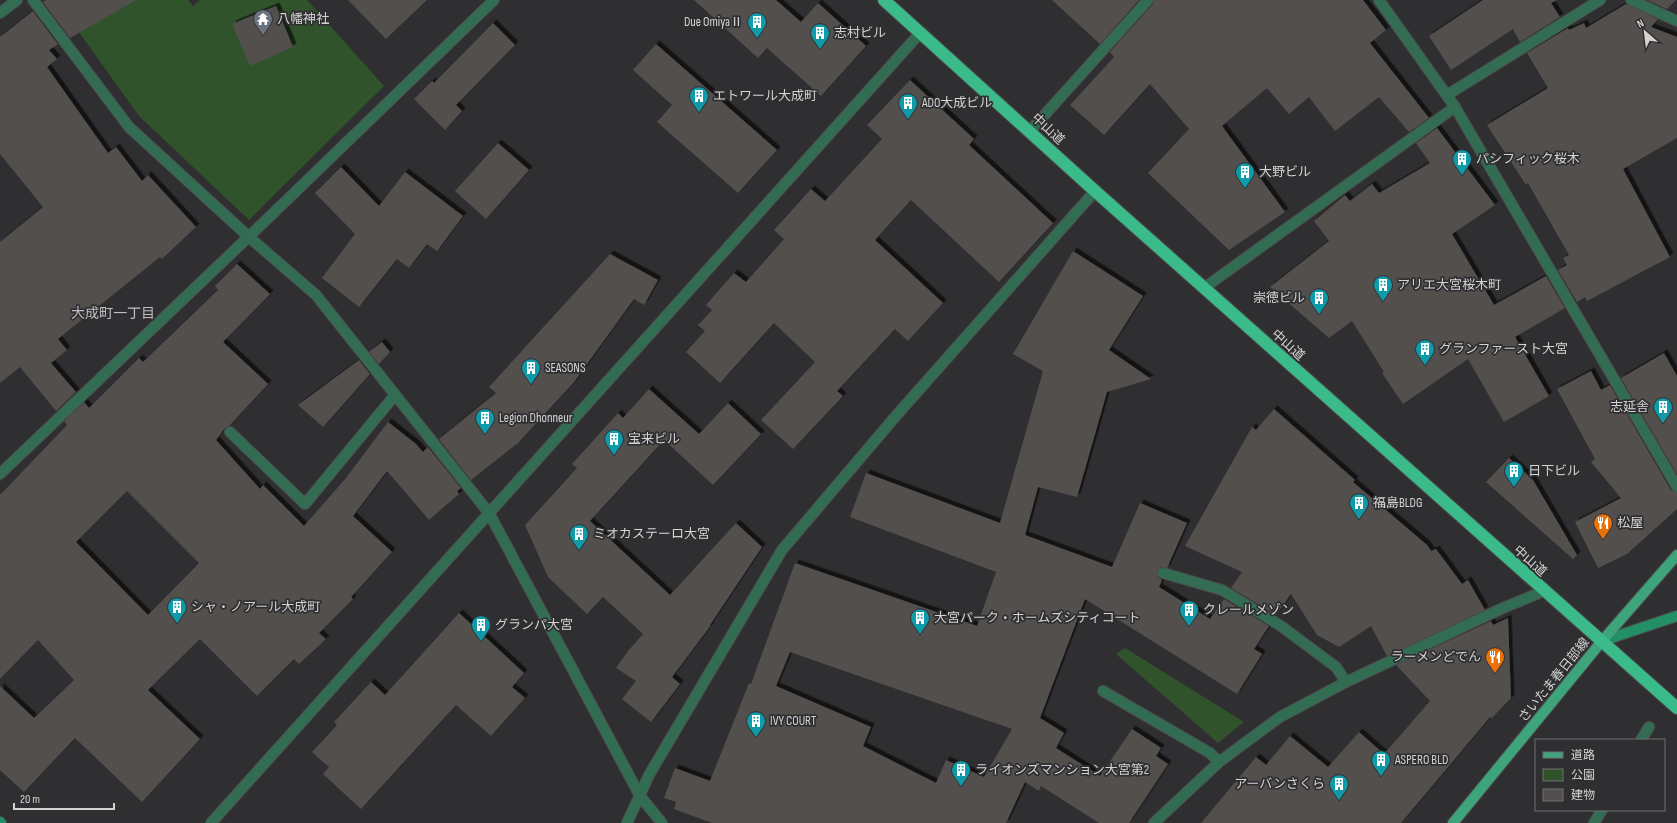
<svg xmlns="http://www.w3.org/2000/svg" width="1677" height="823" font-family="'Sofia Sans Condensed','Noto Sans JP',sans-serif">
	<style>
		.green { fill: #31532c }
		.building { fill: #524f4e; fill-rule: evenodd; filter: url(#shadow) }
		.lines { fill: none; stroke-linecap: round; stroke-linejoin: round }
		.lane-casing { stroke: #4d4d4f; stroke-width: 12 }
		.street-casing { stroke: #4d4d4f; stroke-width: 12 }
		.secondary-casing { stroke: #4d4d4f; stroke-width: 12 }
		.primary-casing { stroke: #4d4d4f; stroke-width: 12 }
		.highway-casing { stroke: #4d4d4f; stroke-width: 14 }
		.lane { stroke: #326d53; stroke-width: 10 }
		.street { stroke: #326d53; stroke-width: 10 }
		.secondary { stroke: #238f67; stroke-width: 10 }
		.primary { stroke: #3ea47b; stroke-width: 10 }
		.highway { stroke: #3abb89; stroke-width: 12 }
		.labels { text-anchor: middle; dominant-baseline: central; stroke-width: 3.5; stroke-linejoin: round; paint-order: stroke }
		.poi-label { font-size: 13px; fill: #d4d4d5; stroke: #2f2f32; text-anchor: start }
		.street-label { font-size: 13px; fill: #d4d4d5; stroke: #2f2f32 }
		.neighbourhood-label { font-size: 14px; fill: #bebec1; stroke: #2f2f32 }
	</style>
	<defs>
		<filter id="shadow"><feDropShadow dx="3.5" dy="-3.5" stdDeviation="0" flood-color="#0009"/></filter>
	</defs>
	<rect width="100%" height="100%" fill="#2f2f32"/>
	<path class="green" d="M56,0H188L193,6L200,0H307L384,86L249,220L139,116Z
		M1125,648L1244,722L1218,743L1116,654Z"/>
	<path class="building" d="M46,0H136L70,38L43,2Z
		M348,0H427L386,39Z
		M694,0H776L801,22L818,3L866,46L821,96L767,48L758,58Z
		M1052,0H1139L1100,44Z
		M1154,0H1363L1386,30L1370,43L1429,118L1409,132L1379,97L1335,131L1309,97L1289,114L1267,88L1222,126L1285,212L1229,250L1148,173L1189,129L1150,84L1104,135L1070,105L1114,57L1110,52L1153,4Z
		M1483,0H1557L1551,3L1560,17L1520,42L1513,29L1451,70L1429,36Z
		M1647,0H1676L1667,9Z
		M1626,4L1658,19L1651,27L1677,37V138L1623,169L1670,257L1587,301L1585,297L1577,302L1558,270L1567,265L1563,258L1569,255L1528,183L1526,185L1487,125L1548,88L1527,53L1568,28L1569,30L1584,23L1586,28Z
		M276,6L293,47L250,66L232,24Z
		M33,11L58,44L49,50L57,59L47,67L108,153L116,147L142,181L148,175L196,227L162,259L160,257L58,339L67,350L51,363L76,392L56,411L20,367L0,383V242L43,207L0,154V37Z
		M493,23L515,45L456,105L462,111L445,130L414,99L432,81L434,83Z
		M656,44L777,150L738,193L657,122L672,105L633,70Z
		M910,80L974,139L969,145L1053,223L999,282L911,200L875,240L943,303L908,341L895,329L837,391L843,396L793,449L761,420L815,362L774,323L720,383L686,352L705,331L698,325L712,310L706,305L734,273L746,282L784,239L774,230L811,189L825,201L882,139L867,125Z
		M1437,128L1495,205L1452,234L1494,305L1546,276L1565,308L1515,337L1549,396L1504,422L1468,359L1403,404L1382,373L1384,372L1352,321L1329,338L1270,287L1329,241L1314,221L1345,195L1350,201L1372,184L1379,193L1430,163L1416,143Z
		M498,143L529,170L486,219L455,191Z
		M341,167L379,206L405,172L463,216L437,251L427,244L409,268L397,259L359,307L322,278L355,234L315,193Z
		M1073,251L1143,296L1109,350L1151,379L1107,392L1077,497L1038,487L1025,535L1112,567L1140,503L1187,523L1167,568L1161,567L1157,571L1158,577L1162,580L1159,587L1210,619L1224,599L1269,626L1254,649L1262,654L1237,694L1085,599L1040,718L1064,733L1056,748L1100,776L1132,729L1161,748L1156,756L1168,764L1129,823H1099L1041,786L1039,791L1025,782L1006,823H712L674,809L676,802L664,798L675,768L710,781L749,683L751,684L795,563L977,626L996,572L850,517L866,473L1000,523L1043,371L1013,354ZM790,652L876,682L1012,729L984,777L946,760L936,783L863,746L871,727L776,686Z
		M610,254L658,280L644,305L634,299L574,382L518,443L471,480L439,439L496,393L489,387Z
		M237,264L270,294L223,342L268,384L229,426L225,428L216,440L260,489L263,485L304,526L346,478L388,422L416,444L423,452L428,447L461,488L457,491L459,494L429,520L387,471L353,516L392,552L351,597L353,599L319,633L326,639L299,664L294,659L257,696L200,639L148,690L200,739L142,802L75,738L24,792L0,770V686L34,718L74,680L38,640L0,679V495L67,425L64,421L84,402L89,408L139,358L143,362L218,290L215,286ZM127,491L199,563L148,615L76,542Z
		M382,342L390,352L379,364L369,352Z
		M1664,353L1677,376V474L1621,378Z
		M359,360L370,374L323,427L298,405Z
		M1591,371L1601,390L1610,385L1671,490L1677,493V509L1627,554L1598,568L1575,522L1621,498L1591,462L1595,459L1557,389Z
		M649,389L699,434L728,403L761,434L713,485L664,440L590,521L670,595L736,523L762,547L710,625H711L672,677L680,684L651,722L622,699L636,681L616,668L628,651L643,634L603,597L587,614L548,577L525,525L577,468L572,464L618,413L623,418Z
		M1274,409L1355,480L1353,482L1427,545L1431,551L1436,549L1462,584L1468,580L1485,610L1387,656L1371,626L1339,647L1317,635L1291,594L1276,615L1231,588L1242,572L1185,546L1252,427L1256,430Z
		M1509,458L1533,480L1577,555L1573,559L1486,482Z
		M459,613L524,673L512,687L525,698L491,736L456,705L361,809L323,774L329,767L312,752L337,725L334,722L371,682L385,695Z
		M1508,618L1511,698L1492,718L1490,717L1401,823H1201L1256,757L1266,765L1290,736L1328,767L1359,732L1384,754L1430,701L1396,665L1491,621L1493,625Z"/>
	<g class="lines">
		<defs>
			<path id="lane" d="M230,432L305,504L395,395
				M1163,573L1222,590L1281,626L1336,667L1346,682
				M1103,691L1210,753L1219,762
				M1641,740L1649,727
				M1594,823L1602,810"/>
			<path id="street" d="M33,0L129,127L249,237L316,295L489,513L640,796L662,823
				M1379,0L1455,107L1677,487
				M1631,0L1677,21
				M0,13L17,0
				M1447,95L1600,0
				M1030,131L1148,0
				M1204,288L1455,107
				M0,474L262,224L494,0
				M211,823L921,32
				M627,823L649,775L782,550L895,417L1095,191
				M1154,823L1219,762L1280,717L1346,682L1503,608L1544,591"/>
			<path id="secondary" d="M1602,641L1677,616
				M0,822L1,823"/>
			<path id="primary" d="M1453,823L1602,641L1677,555"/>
			<path id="highway" d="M884,0L1095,191L1677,708"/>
		</defs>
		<use href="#lane" class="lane-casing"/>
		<use href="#street" class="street-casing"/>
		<use href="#secondary" class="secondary-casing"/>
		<use href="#primary" class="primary-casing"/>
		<use href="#highway" class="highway-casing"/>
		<use href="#lane" class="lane"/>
		<use href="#street" class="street"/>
		<use href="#secondary" class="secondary"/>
		<use href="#primary" class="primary"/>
		<use href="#highway" class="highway"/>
	</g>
	<defs>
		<symbol id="temple-pin" viewBox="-11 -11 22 30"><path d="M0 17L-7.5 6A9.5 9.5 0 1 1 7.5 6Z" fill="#6b7280" stroke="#2f2f32"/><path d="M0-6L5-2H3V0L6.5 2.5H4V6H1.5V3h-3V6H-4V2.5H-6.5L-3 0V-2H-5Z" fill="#fff"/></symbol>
		<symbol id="building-pin" viewBox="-11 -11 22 30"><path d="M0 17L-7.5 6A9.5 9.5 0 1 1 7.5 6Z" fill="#0f9aa8" stroke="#2f2f32"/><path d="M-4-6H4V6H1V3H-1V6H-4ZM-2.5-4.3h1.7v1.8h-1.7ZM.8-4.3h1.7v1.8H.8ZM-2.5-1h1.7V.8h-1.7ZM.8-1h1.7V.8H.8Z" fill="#fff"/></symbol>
		<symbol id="restaurant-pin" viewBox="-11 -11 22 30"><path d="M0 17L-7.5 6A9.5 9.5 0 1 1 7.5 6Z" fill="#e8710a" stroke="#2f2f32"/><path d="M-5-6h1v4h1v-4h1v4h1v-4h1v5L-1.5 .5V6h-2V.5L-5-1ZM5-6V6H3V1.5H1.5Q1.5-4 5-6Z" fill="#fff"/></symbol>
	</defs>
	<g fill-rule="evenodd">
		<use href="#temple-pin" x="252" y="8" width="22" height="30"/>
		<use href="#building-pin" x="746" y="11" width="22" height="30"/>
		<use href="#building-pin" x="809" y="22" width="22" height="30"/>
		<use href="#building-pin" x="688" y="85" width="22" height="30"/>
		<use href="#building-pin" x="897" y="92" width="22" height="30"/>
		<use href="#building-pin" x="1451" y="148" width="22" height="30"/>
		<use href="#building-pin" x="1234" y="161" width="22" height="30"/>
		<use href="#building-pin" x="1372" y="274" width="22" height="30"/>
		<use href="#building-pin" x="1308" y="287" width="22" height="30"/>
		<use href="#building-pin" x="1414" y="338" width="22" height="30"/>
		<use href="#building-pin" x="520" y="357" width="22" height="30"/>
		<use href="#building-pin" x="1652" y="396" width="22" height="30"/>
		<use href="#building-pin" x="474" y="407" width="22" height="30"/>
		<use href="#building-pin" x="603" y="428" width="22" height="30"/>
		<use href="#building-pin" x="1503" y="460" width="22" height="30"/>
		<use href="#building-pin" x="1348" y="492" width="22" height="30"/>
		<use href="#restaurant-pin" x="1592" y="512" width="22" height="30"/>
		<use href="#building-pin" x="568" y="523" width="22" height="30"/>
		<use href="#building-pin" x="166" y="596" width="22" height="30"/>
		<use href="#building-pin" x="1178" y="599" width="22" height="30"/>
		<use href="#building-pin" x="909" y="607" width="22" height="30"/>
		<use href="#building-pin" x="470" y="614" width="22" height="30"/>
		<use href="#restaurant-pin" x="1484" y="646" width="22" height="30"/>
		<use href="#building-pin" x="745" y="710" width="22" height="30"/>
		<use href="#building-pin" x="1370" y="749" width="22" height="30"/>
		<use href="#building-pin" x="950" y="759" width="22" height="30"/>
		<use href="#building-pin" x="1328" y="773" width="22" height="30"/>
	</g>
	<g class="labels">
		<g class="poi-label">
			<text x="277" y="19">八幡神社</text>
			<text x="743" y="22" text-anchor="end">Due OmiyaⅡ</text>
			<text x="834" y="33">志村ビル</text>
			<text x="713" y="96">エトワール大成町</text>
			<text x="922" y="103">ADO大成ビル</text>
			<text x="1476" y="159">パシフィック桜木</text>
			<text x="1259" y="172">大野ビル</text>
			<text x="1397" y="285">アリエ大宮桜木町</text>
			<text x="1305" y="298" text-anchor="end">崇徳ビル</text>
			<text x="1439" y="349">グランファースト大宮</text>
			<text x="545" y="368">SEASONS</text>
			<text x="1649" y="407" text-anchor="end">志延舎</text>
			<text x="499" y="418">Legion Dhonneur</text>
			<text x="628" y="439">宝来ビル</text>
			<text x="1528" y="471">日下ビル</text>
			<text x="1373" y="503">福島BLDG</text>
			<text x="1617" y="523">松屋</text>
			<text x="593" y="534">ミオカステーロ大宮</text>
			<text x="191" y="607">シャ・ノアール大成町</text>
			<text x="1203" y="610">クレールメゾン</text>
			<text x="934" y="618">大宮パーク・ホームズシティコート</text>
			<text x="495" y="625">グランパ大宮</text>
			<text x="1481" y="657" text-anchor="end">ラーメンどでん</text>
			<text x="770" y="721">IVY COURT</text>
			<text x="1395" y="760">ASPERO BLD</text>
			<text x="975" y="770">ライオンズマンション大宮第2</text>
			<text x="1325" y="784" text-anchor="end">アーバンさくら</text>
		</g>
		<g class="street-label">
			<text transform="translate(1048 129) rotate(43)">中山道</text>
			<text transform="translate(1288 345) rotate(42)">中山道</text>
			<text transform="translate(1530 561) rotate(42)">中山道</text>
			<text transform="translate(1554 680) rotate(-51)">さいたま春日部線</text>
		</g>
		<g class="neighbourhood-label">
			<text x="113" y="313">大成町一丁目</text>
		</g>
	</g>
	<rect x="1535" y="739" width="130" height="72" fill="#2f2f32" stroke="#717173"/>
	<rect x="1543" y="752" width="20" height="6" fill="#3ea47b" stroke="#717173"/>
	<text x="1571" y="759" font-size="12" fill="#d4d4d5">道路</text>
	<rect x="1543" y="769" width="20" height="12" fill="#31532c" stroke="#717173"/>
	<text x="1571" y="779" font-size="12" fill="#d4d4d5">公園</text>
	<rect x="1543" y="789" width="20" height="12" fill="#524f4e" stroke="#717173"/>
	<text x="1571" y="799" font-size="12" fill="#d4d4d5">建物</text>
	<g transform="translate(1645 32) rotate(332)" stroke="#2f2f32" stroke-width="3" paint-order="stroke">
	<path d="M0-3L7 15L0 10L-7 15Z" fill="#d4d4d5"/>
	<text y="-6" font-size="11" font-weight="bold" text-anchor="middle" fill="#d4d4d5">N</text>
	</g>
	<path d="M14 803v6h100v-6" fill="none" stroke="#d4d4d5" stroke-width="2"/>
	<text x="20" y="803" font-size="12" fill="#d4d4d5" stroke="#2f2f32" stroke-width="3" paint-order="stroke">20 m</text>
</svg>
